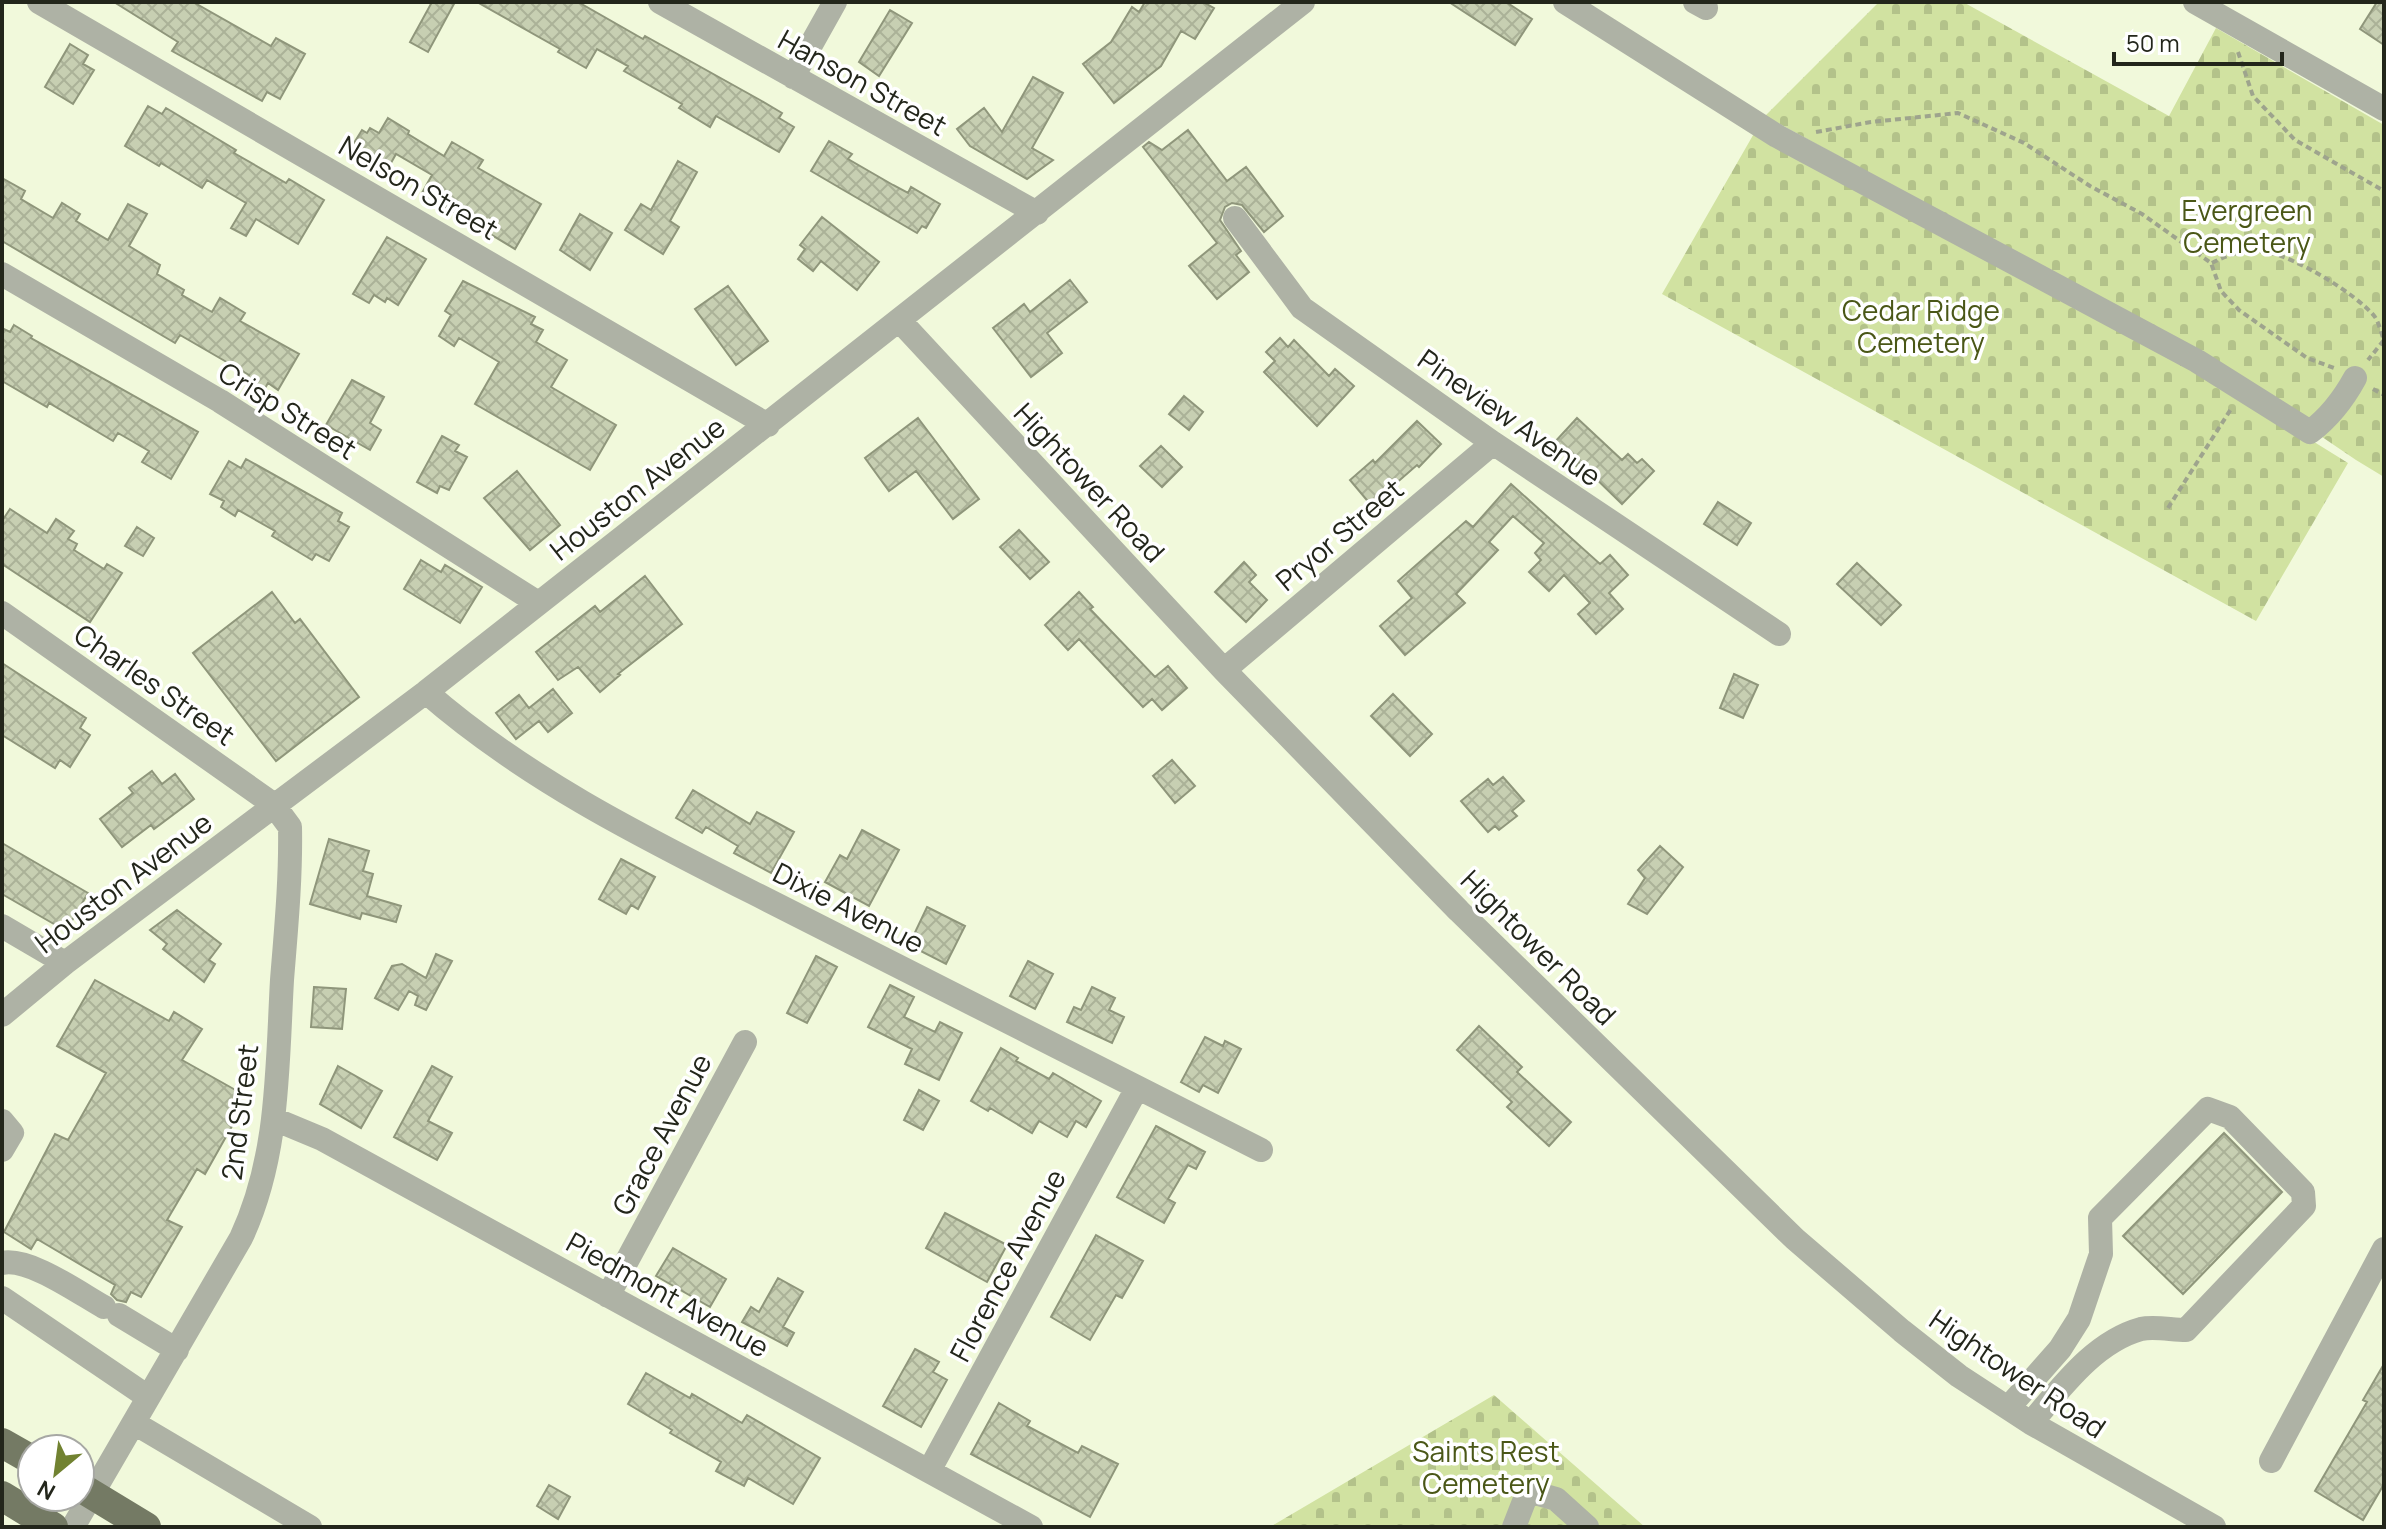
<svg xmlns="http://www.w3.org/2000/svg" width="2386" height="1529" font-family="Manrope,sans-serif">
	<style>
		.cemetery { fill: url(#cemetery-stones) }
		.building { fill: url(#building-cross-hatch); stroke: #8f967b; stroke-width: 2 }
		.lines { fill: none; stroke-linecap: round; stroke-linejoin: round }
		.path { stroke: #9ea48d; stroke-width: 4; stroke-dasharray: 6 4; stroke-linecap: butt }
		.minor { stroke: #aeb2a5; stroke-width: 24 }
		.major { stroke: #747a64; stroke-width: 30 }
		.labels { text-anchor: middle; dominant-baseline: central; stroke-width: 7; stroke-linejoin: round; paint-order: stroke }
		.street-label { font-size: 28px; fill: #23261b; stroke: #fff }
		.park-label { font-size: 28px; fill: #4a5717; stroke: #fff }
	</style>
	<defs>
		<pattern id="cemetery-stones" width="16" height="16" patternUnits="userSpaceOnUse" patternTransform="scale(2)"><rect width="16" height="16" fill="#d1e2a1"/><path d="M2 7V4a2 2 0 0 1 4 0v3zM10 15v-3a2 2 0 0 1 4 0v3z" fill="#b3c28a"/></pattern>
		<pattern id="building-cross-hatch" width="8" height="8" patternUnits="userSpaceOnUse" patternTransform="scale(2)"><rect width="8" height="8" fill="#c7cfb2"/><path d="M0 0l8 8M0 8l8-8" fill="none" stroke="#abb298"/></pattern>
	</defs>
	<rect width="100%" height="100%" fill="#f1f9db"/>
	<path class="cemetery" d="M1879,2H1963L2169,116L2216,28L2384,125V477L2356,460L2200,354L1765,116Z
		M1756,130L2189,364L2348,463L2256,621L1662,294Z
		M1494,1395L1645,1527H1270Z"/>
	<path class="building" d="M114,2H193L271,46L276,38L305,54L280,99L267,92L262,101L172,51L178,42Z
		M432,2H455L428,52L410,42Z
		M477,2H578L643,39L645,36L760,100L782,113L779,118L794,127L779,152L716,116L710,127L679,108L682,104L624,71L628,66L597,49L586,68L558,52L560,49Z
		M1145,2H1203L1214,8L1195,39L1181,31L1161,66L1114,103L1083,64L1111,42L1132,7L1139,12Z
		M1449,2H1506L1532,19L1515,45Z
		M2377,2H2384V45L2360,29Z
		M890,10L912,23L879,76L859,62Z
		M70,44L88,55L83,64L94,70L73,104L45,87Z
		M1033,77L1063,93L1032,148L1053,160L1027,179L970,146L957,129L984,108L1002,132Z
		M148,106L162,114L166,108L236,150L234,153L286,183L289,179L324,200L298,244L256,219L246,236L231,228L246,203L207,180L202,188L161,163L159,166L125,146Z
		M388,118L409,131L408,134L444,156L452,142L483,160L478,168L541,204L515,249L422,193L432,175L396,154L386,172L349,151L362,130L367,133L370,128L379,133Z
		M1188,130L1227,181L1246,167L1283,216L1264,232L1242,205L1232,203L1225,207L1220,220L1241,251L1236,255L1249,272L1217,299L1189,266L1217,243L1143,147L1149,142L1162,150Z
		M829,141L852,154L848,159L893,185L908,193L911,187L940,204L926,228L922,226L917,233L811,171Z
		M678,161L697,172L670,221L679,227L663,254L625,230L641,204L651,210Z
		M2,178L25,191L21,199L53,218L62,203L80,214L76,221L108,240L128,204L147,214L129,246L160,265L157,274L184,290L182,295L212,312L220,298L245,313L240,321L299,354L278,390L268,383L264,390L246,380L249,375L180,335L175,343L2,241Z
		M580,214L612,233L590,270L560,250Z
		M822,217L879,262L857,290L821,261L813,271L798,259L805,249L800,245Z
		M387,237L426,259L398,305L387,298L385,302L374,295L369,303L353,294Z
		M1070,280L1087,302L1047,333L1062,353L1031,377L993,328L1024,304L1030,312Z
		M463,281L535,317L531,324L543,330L536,342L567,360L551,387L616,425L590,470L475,404L499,362L459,338L454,346L439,336L451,315L445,311Z
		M728,286L768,341L736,365L695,309Z
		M14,325L32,336L31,338L198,432L171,479L142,462L149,451L118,433L113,441L49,403L47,407L2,381V328L10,332Z
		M1280,338L1288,347L1294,340L1329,376L1335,369L1354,386L1317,426L1264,372L1275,361L1266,352Z
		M352,380L384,397L370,423L381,430L370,450L326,425Z
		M1184,396L1203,412L1189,430L1169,414Z
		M918,418L979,499L953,519L916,471L889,491L865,458Z
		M1577,418L1622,460L1628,454L1637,463L1642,459L1654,471L1622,504L1579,462L1576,466L1553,444Z
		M1417,421L1441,444L1419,467L1417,465L1371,505L1350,480L1373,460L1375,463Z
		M442,436L459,445L455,451L467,457L449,490L440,486L437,493L417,482Z
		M1161,446L1182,467L1162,487L1140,466Z
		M246,459L342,513L338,521L349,527L329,561L316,554L312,560L272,536L275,531L238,510L235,516L221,507L224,501L210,494L229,461L241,468Z
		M517,471L560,525L530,550L484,498Z
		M1511,484L1600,564L1610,555L1628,575L1609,593L1623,609L1596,634L1578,614L1590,603L1564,575L1549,591L1529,572L1541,560L1535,553L1544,543L1513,516L1489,542L1498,550L1456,594L1465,603L1405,655L1380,626L1412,598L1398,581L1466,521L1473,527Z
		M1718,502L1751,523L1737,545L1704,524Z
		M10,509L47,533L56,519L74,531L68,539L77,544L74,550L104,569L107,564L122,573L90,622L2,564V521Z
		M137,527L154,538L143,556L125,546Z
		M1019,530L1049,562L1030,579L1000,547Z
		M421,560L441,572L445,565L482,587L460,623L404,589Z
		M1244,562L1256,575L1249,582L1267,600L1246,622L1215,592Z
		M1857,563L1901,605L1881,625L1837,584Z
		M645,576L682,624L618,674L620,675L600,692L578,667L558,680L536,652L595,606L600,612Z
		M272,592L295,623L300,619L359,697L276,761L193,653Z
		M1079,592L1093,607L1090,609L1155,677L1168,666L1187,688L1162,710L1152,699L1143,707L1079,639L1068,650L1045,625Z
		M2,663L86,718L80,728L90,735L70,767L60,760L55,768L2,735Z
		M1734,674L1758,685L1743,718L1720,708Z
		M553,689L572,713L548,732L539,721L516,739L496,713L519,695L529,708Z
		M1393,694L1432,734L1410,756L1371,716Z
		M1172,760L1195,786L1175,803L1153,776Z
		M152,771L162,784L175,774L194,799L154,829L151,825L122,847L100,819L133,793L129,788Z
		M1503,777L1524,801L1512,811L1517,816L1499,830L1495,826L1488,832L1461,801L1488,779L1493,785Z
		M693,790L750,824L757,812L794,832L771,873L734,853L738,846L706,827L702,833L676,818Z
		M862,830L899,850L869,906L825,882L840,855L847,859Z
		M329,839L369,851L363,871L373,874L367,896L401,906L396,922L362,913L360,919L310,904Z
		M2,843L88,893L66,931L2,894Z
		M1660,846L1683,867L1647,914L1628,904L1645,878L1638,870Z
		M621,859L655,877L638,909L631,905L626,914L599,899Z
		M927,907L965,926L946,964L909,945Z
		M177,910L221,944L209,960L215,964L204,982L163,949L167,944L150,930Z
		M436,954L452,961L426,1010L415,1005L418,996L409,991L398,1010L375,998L392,966L402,964L426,978Z
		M816,956L837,967L807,1023L787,1013Z
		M1028,961L1053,974L1035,1009L1010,996Z
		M95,980L169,1021L174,1012L202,1029L182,1060L239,1092L235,1098L245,1103L205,1174L197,1169L167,1220L182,1227L141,1297L131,1292L126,1302L117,1300L111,1294L115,1285L37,1239L31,1249L4,1232L55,1134L68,1140L106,1073L57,1046Z
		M890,985L914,997L904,1017L935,1032L940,1022L962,1033L939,1080L905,1064L912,1049L868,1027Z
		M314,987L346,989L342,1029L311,1027Z
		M1092,987L1115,998L1109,1010L1124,1017L1112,1043L1067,1022L1074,1007L1081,1010Z
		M1479,1026L1522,1067L1517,1072L1571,1122L1549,1146L1507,1107L1512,1102L1457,1050Z
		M1205,1037L1223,1046L1225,1041L1241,1049L1218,1093L1203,1085L1199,1092L1181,1082Z
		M1001,1048L1018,1058L1016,1061L1049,1079L1053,1073L1101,1101L1086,1127L1076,1121L1067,1137L1039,1121L1032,1133L990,1108L988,1111L971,1101Z
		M338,1066L382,1091L361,1128L320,1104Z
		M432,1066L452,1077L428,1121L452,1133L437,1160L394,1137Z
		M919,1090L939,1101L923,1130L904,1120Z
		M1156,1126L1205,1152L1196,1169L1188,1165L1168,1199L1175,1203L1164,1223L1117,1197Z
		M2224,1133L2282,1192L2183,1294L2123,1236Z
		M945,1213L1007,1245L987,1282L926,1248Z
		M1096,1235L1143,1261L1122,1298L1116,1295L1090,1340L1051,1317Z
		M673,1248L726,1279L710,1307L656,1276Z
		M778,1278L803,1292L783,1327L794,1333L787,1346L742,1322L751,1307L759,1312Z
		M915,1349L939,1362L933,1372L947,1380L921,1427L883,1406Z
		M2384,1364V1484L2363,1520L2315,1491L2367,1402L2363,1400Z
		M646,1373L690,1398L692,1394L742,1423L747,1415L820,1458L793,1504L748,1478L744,1486L716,1471L721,1462L670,1433L672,1430L628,1404Z
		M999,1403L1030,1421L1027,1426L1078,1453L1082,1446L1118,1464L1090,1517L971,1454Z
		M549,1485L570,1497L558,1519L537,1506Z"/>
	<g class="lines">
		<path class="path" d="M2238,52L2253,96L2295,140L2384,191
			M1816,132L1871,122L1958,113L2024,143L2090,186L2142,214L2211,263L2221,291L2239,310L2307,358L2334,368
			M2212,263C2229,254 2247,248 2267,252C2295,257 2357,294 2375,317C2379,323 2381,333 2384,340L2368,360
			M2373,389L2384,395
			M2168,508L2231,409"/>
		<path class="minor" d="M39,2L768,425
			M660,2L1037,213
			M1565,2L1777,136L2197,361L2310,432C2330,417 2343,400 2355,378
			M1695,2L1706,8
			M2195,2L2384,109
			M793,77L835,2
			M1235,218L1302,308L1493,443L1779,634
			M2,274L220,401L538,603
			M899,320L1224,670L1459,911L1795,1239L1902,1331L1959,1376L2031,1423L2214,1527
			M2,613L273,804L290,827C291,878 286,930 282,980C277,1069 279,1157 241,1238L73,1527
			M1224,670L1493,443
			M426,692C537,789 672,851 803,918C956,995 1108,1073 1261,1150
			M2,926L65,963
			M2,1015L65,963L426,692L1303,2
			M274,1119L322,1139L1031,1527
			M2,1121L12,1133L2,1150
			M2,1263C29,1257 79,1293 104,1307
			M608,1296L745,1042
			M2,1298L148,1397
			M119,1315L177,1350
			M2008,1408L2060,1349L2079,1319L2101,1254L2100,1218L2208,1109L2230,1117L2303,1192L2304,1206L2186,1330C2172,1330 2154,1326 2141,1329C2094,1342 2061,1388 2031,1423
			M134,1423L310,1527
			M2271,1461L2384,1249
			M929,1471L1137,1088
			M1514,1527L1528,1491L1556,1499L1587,1527"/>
		<path class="major" d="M2,1443L32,1460
			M80,1487L146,1527
			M2,1496L53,1527"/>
	</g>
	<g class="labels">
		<g class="street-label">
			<text transform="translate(863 82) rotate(29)">Hanson Street</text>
			<text transform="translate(419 187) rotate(30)">Nelson Street</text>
			<text transform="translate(288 410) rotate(32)">Crisp Street</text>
			<text transform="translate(1510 417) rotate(35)">Pineview Avenue</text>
			<text transform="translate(1090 482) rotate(47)">Hightower Road</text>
			<text transform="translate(637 488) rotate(-38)">Houston Avenue</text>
			<text transform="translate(1339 534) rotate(-40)">Pryor Street</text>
			<text transform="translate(155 684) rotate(35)">Charles Street</text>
			<text transform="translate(123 882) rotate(-37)">Houston Avenue</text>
			<text transform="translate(849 907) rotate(27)">Dixie Avenue</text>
			<text transform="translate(1539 947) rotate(45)">Hightower Road</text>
			<text transform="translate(239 1112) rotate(-83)">2nd Street</text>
			<text transform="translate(661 1134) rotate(-62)">Grace Avenue</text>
			<text transform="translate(1007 1265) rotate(-62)">Florence Avenue</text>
			<text transform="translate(668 1294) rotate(29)">Piedmont Avenue</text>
			<text transform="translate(2018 1373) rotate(34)">Hightower Road</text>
		</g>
		<g class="park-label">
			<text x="2247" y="210">Evergreen<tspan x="2247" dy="32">Cemetery</tspan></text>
			<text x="1921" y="310">Cedar Ridge<tspan x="1921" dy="32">Cemetery</tspan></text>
			<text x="1486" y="1451">Saints Rest<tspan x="1486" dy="32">Cemetery</tspan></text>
		</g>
	</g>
	<rect width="2386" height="1529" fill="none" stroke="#23261b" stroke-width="8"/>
	<g transform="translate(56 1473) rotate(209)"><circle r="38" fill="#ffffff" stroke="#a7a8a4" stroke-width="2"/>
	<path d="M0-6L14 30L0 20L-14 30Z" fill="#718231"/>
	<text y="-12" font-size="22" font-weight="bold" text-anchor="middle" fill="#23261b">N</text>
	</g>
	<path d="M2114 52v12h168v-12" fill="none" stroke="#23261b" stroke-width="4"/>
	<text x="2126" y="52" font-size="24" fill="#23261b" stroke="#ffffff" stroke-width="6" paint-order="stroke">50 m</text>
</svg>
